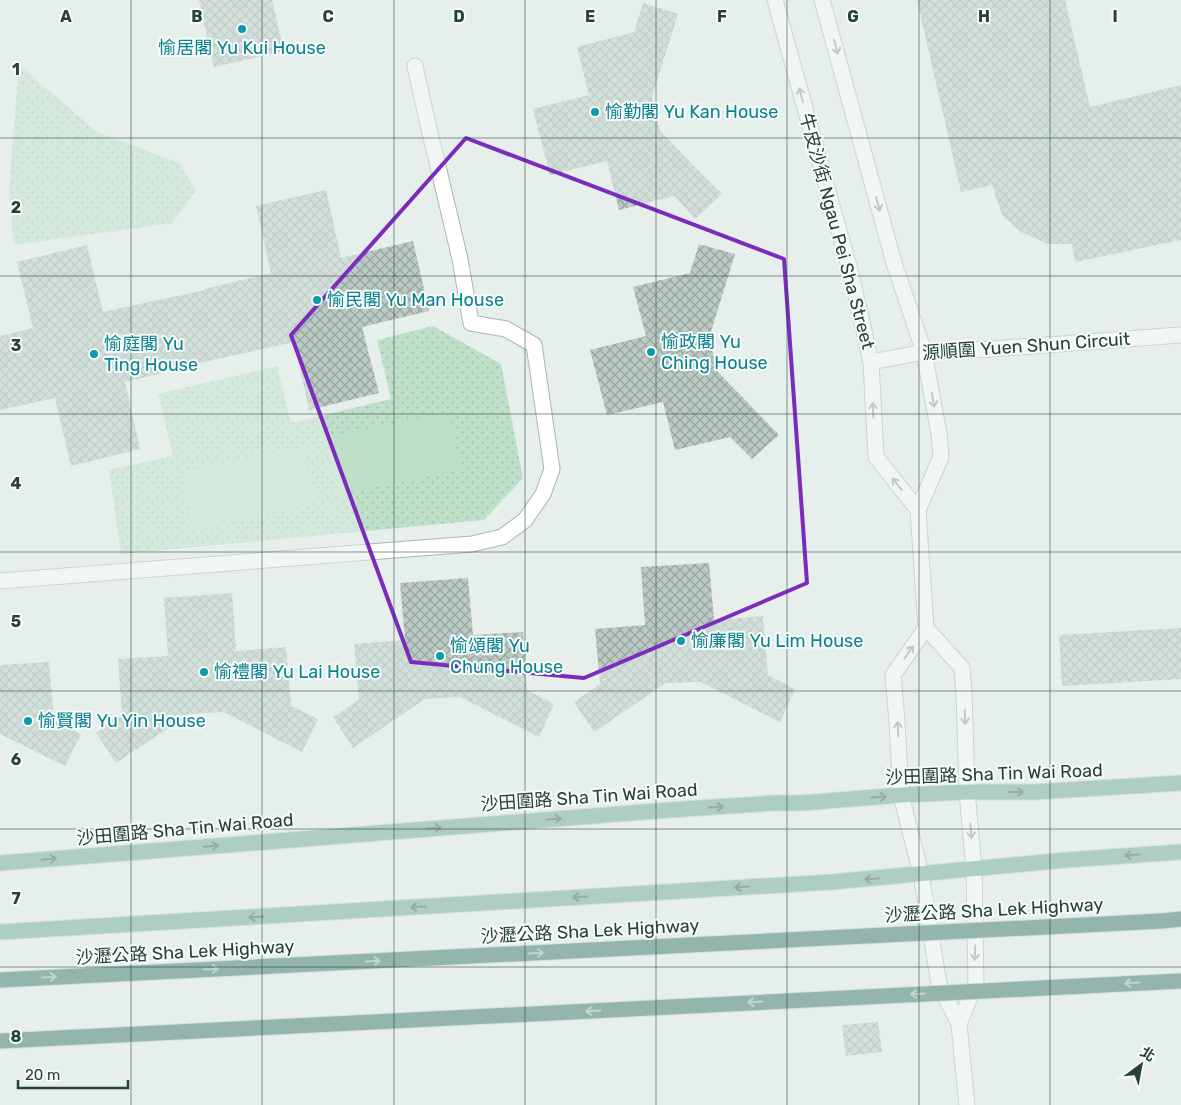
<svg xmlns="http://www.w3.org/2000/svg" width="1181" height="1105" font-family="Rubik,'Noto Sans TC',sans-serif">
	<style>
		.park { fill: url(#park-dots) }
		.garden { fill: #bfe0c8 }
		.building { fill: url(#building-cross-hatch) }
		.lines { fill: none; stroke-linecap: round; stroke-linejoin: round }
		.pedestrian-casing { stroke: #a8b8b2; stroke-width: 17 }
		.minor-casing { stroke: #a8b8b2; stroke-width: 17 }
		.tertiary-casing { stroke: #a8b8b2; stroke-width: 17 }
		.primary-casing { stroke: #c2cac8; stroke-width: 17 }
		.motorway-casing { stroke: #c2cac8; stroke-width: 17 }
		.pedestrian { stroke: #fff; stroke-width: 15 }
		.minor { stroke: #fff; stroke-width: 15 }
		.tertiary { stroke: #fff; stroke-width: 15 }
		.primary { stroke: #6aa596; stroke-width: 15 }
		.motorway { stroke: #2f6f62; stroke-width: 15 }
		.motorway-bridge-casing { stroke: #c2cac8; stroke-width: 17; stroke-linecap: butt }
		.motorway-bridge { stroke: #2f6f62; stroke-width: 15 }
		.oneway { stroke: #92a09c }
		.oneway2 { stroke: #365b51 }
		.oneway3 { stroke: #93b5ae }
		.marked { fill: none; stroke: #7b2cbf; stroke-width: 4; stroke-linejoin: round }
		.grid { fill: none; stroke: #24423a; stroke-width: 1; stroke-opacity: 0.55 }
		.culture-dot { fill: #0f9aa8; stroke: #f7fbf9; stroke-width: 2 }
		.labels { text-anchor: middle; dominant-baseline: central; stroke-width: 4; stroke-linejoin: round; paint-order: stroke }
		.culture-label { font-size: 18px; fill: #0d838f; stroke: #f7fbf9; text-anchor: start }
		.street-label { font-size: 18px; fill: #24423a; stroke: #f7fbf9 }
		.grid-label { font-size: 16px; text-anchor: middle; font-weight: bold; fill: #24423a; stroke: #f7fbf9; stroke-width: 4; stroke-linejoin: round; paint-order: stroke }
	</style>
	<defs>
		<pattern id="park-dots" width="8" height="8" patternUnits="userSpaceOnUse" patternTransform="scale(1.25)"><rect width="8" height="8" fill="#bfe0c8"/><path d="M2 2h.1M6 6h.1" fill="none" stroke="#a4c1ad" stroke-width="1.8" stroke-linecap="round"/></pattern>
		<pattern id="building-cross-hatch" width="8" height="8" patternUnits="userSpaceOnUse" patternTransform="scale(1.25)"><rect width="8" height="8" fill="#bbcac4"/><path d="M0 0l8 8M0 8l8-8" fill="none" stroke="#98a6a0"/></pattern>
	</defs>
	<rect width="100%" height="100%" fill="#e6efeb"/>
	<path class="park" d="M19,65L97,132L179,163L196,190L172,223L14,245L9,191Z
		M433,326L501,364L523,478L484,520L121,554L109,470L173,456L158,394L277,366L291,423L391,399L377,340Z"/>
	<path class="garden" d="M448,412L461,469L340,495L327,438Z
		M302,447L315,503L194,530L181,473Z"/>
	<path class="building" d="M199,0H272L284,51L214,67Z
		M917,0H1065L1090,107L1181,85V240L1075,262L1072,244H1048L1021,232L1002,215L992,185L961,192Z
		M643,3L678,14L652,97L660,131L722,194L695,219L674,196L619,210L607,161L550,175L533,109L589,95L577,47L634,32Z
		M326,190L341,258L413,241L429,311L362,327L379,393L309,410L294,342L190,365L191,366L125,382L140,449L71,466L55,398L0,410V336L33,328L17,262L87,245L103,312L205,290V289L271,273L256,206Z
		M699,244L735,254L709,338L717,371L779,435L752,459L730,437L675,450L663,402L607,415L590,350L646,336L633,287L690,273Z
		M709,563L714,620L763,616L768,675L795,689L780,722L701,682L666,683L594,732L574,702L600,684L595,629L645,625L641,567Z
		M468,578L473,635L523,632L527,690L554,704L539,737L460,697L443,698L425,699L353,748L333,717L359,700L354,644L405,640L400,583Z
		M232,593L236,651L286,647L291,706L318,719L302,752L224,712L189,714L116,763L96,733L122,715L118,659L168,656L164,598Z
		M1181,628V679L1062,686L1059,635Z
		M49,662L54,720L81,734L65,766L0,734V665Z
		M878,1022L882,1052L846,1056L842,1025Z"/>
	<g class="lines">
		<defs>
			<path id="pedestrian" d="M0,581L472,544L502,537L525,520L543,494L552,469L534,345L506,329L471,323L460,259L426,116L415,66"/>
			<path id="minor" d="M871,362L924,352L991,349L1181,335"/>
			<path id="tertiary" d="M775,0L851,274L871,362L876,457L918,510
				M822,0L894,263L924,352L939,434L941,457L918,510L926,628L962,668L964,692L967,792L974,869L976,983L959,1024
				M926,628L893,675L897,722L901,795L921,874L939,984L959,1024L967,1105"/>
			<path id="primary" d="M0,863L669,810L774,803H802L901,795L967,792H1035L1181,783
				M0,932L832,882L1066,860L1181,852"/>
			<path id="motorway" d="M1162,921L1181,919"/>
		</defs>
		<use href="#pedestrian" class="pedestrian-casing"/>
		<use href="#minor" class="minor-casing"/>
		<use href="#tertiary" class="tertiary-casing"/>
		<use href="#primary" class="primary-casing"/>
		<use href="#motorway" class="motorway-casing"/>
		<use href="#pedestrian" class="pedestrian"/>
		<use href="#minor" class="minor"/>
		<use href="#tertiary" class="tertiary"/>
		<use href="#primary" class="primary"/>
		<use href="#motorway" class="motorway"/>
		<defs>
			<path id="motorway-bridge" d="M0,980L1162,921
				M0,1041L1181,981"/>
		</defs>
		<use href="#motorway-bridge" class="motorway-bridge-casing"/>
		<use href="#motorway-bridge" class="motorway-bridge"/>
	</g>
	<defs><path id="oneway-shaft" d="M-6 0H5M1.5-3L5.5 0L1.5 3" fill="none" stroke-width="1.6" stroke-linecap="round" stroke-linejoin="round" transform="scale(1.25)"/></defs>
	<g class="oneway">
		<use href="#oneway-shaft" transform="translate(836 47) rotate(75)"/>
		<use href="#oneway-shaft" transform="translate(801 95) rotate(-105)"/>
		<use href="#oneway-shaft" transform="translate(878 204) rotate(75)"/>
		<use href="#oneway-shaft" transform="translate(933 400) rotate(80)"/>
		<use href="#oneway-shaft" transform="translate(873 410) rotate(-93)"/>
		<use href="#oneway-shaft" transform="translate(897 484) rotate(-129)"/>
		<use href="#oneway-shaft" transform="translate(909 652) rotate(-55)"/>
		<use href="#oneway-shaft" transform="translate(965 717) rotate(88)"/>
		<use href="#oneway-shaft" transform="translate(898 729) rotate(-93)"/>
		<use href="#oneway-shaft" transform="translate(971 831) rotate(85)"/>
		<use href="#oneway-shaft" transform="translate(975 953) rotate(92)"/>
	</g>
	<g class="oneway2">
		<use href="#oneway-shaft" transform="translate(1016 792)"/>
		<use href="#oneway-shaft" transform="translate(879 797) rotate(-4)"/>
		<use href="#oneway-shaft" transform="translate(716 807) rotate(-3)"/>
		<use href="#oneway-shaft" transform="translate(554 819) rotate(-4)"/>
		<use href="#oneway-shaft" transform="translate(434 828) rotate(-5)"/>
		<use href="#oneway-shaft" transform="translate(211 846) rotate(-5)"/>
		<use href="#oneway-shaft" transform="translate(1132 855) rotate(176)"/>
		<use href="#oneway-shaft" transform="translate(49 859) rotate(-5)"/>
		<use href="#oneway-shaft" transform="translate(872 879) rotate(175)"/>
		<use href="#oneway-shaft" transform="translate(742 887) rotate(177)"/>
		<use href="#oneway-shaft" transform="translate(580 897) rotate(177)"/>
		<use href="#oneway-shaft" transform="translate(418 907) rotate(177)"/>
		<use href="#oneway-shaft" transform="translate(256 917) rotate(177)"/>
	</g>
	<g class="oneway3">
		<use href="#oneway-shaft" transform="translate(536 953) rotate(-3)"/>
		<use href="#oneway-shaft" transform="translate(373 961) rotate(-3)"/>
		<use href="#oneway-shaft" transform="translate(211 969) rotate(-3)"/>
		<use href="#oneway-shaft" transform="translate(49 977) rotate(-3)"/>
		<use href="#oneway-shaft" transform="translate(1132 983) rotate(177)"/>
		<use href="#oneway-shaft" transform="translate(918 994) rotate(177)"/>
		<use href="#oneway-shaft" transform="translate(755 1002) rotate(177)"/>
		<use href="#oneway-shaft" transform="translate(593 1011) rotate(177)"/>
	</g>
	<path d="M0 0H1181V1105H0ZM466,138L784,259L807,583L584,678L411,662L291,335Z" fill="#e6efeb" fill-opacity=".55" fill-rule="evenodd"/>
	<path class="marked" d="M466,138L784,259L807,583L584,678L411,662L291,335Z"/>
	<path class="grid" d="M131,0V1105M262,0V1105M394,0V1105M525,0V1105M656,0V1105M787,0V1105M919,0V1105M1050,0V1105M0,138H1181M0,276H1181M0,414H1181M0,552H1181M0,691H1181M0,829H1181M0,967H1181"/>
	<g class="culture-dot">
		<circle cx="242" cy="29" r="5"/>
		<circle cx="595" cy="112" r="5"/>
		<circle cx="317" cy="300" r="5"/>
		<circle cx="651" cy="352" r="5"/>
		<circle cx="94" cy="354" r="5"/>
		<circle cx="681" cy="641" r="5"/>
		<circle cx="440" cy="656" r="5"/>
		<circle cx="204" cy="672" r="5"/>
		<circle cx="28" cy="721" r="5"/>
	</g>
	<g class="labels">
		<g class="culture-label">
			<text x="242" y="48" text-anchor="middle">愉居閣 Yu Kui House</text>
			<text x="605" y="112">愉勤閣 Yu Kan House</text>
			<text x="327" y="300">愉民閣 Yu Man House</text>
			<text x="661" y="342">愉政閣 Yu<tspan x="661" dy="21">Ching House</tspan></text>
			<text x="104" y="344">愉庭閣 Yu<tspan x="104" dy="21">Ting House</tspan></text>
			<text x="691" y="641">愉廉閣 Yu Lim House</text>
			<text x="450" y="646">愉頌閣 Yu<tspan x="450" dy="21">Chung House</tspan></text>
			<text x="214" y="672">愉禮閣 Yu Lai House</text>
			<text x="38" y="721">愉賢閣 Yu Yin House</text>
		</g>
		<g class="street-label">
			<text transform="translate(837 231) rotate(75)">牛皮沙街 Ngau Pei Sha Street</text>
			<text transform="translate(1026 346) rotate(-4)">源順圍 Yuen Shun Circuit</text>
			<text transform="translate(994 774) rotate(-2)">沙田圍路 Sha Tin Wai Road</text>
			<text transform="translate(589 797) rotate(-4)">沙田圍路 Sha Tin Wai Road</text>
			<text transform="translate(185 829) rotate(-5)">沙田圍路 Sha Tin Wai Road</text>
			<text transform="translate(994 910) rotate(-3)">沙瀝公路 Sha Lek Highway</text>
			<text transform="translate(590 931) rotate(-3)">沙瀝公路 Sha Lek Highway</text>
			<text transform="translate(185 952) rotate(-3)">沙瀝公路 Sha Lek Highway</text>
		</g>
	</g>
	<g class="grid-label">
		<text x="66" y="22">A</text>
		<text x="197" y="22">B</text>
		<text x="328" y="22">C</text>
		<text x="459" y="22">D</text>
		<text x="590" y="22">E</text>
		<text x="722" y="22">F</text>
		<text x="853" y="22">G</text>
		<text x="984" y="22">H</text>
		<text x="1115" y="22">I</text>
		<text x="16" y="75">1</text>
		<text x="16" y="213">2</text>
		<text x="16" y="351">3</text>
		<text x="16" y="489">4</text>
		<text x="16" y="627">5</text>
		<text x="16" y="765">6</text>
		<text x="16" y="904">7</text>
		<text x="16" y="1042">8</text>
	</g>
	<g transform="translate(1141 1065) rotate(32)" stroke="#f7fbf9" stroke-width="4" paint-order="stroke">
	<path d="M0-4L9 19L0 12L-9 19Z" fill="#24423a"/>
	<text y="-8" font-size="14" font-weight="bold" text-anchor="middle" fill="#24423a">北</text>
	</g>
	<path d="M18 1080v8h110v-8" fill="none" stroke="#24423a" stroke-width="2.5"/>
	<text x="25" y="1080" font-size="15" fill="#24423a" stroke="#f7fbf9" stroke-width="4" paint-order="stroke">20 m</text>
</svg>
